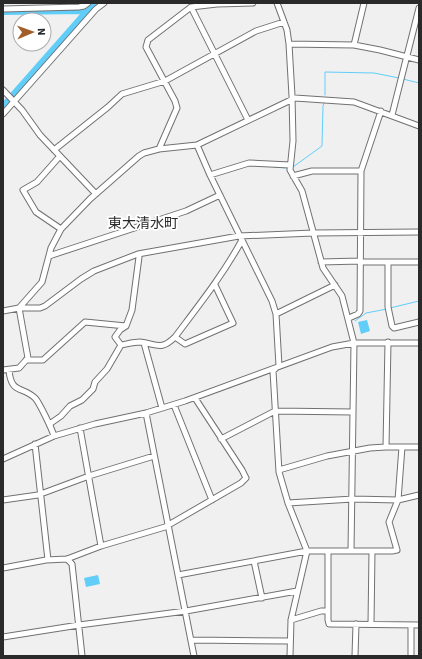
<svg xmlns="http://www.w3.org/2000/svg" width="422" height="659" font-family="'Source Sans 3','Noto Sans JP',sans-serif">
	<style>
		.water { fill: #60cef9 }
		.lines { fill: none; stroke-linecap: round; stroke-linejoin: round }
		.stream { stroke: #60cef9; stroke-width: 1 }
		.river { stroke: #60cef9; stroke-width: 6 }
		.minor-casing { stroke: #717172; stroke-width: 7 }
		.minor { stroke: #fff; stroke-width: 5 }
		.labels { text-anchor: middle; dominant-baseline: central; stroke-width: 3.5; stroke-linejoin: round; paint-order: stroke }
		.quarter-label { font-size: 14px; fill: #2a2a2b; stroke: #fff }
	</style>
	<rect width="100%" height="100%" fill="#f0f0f1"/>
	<path class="water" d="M367,320L370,331L361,334L358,322Z
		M98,575L100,584L86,587L84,578Z"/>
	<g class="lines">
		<path class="stream" d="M403,79L419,83
			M325,95V72L374,73L399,78
			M274,167L287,168
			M293,167L322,146L323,106L324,103
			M390,308L419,301
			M355,321L366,313L387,309"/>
		<path class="river" d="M3,12L81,11L85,13
			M3,106L85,13L96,3"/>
		<defs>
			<path id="minor" d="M277,3L287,30L289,44L292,96L293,141L290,170L302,191L323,268L342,296L354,343L351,551
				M191,7L248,120
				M3,9L79,7L84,6L88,3
				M289,44L354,45L380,50L419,60
				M354,45L364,3
				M3,90L22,110L40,135L96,194
				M3,114L96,9L104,3
				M392,115L419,8
				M197,145L210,175L272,301L276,314L279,366
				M159,149L177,108L175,101L146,47L148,40L191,7L217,4L253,3
				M54,150L108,107L122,94L165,81L256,31L284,22
				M60,156L37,182L23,190L36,212L61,229
				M210,175L249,163L290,165
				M293,176L312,171H361
				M49,256L186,211L220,195
				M321,262L360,261
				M360,262H419
				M388,263V307L392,326L394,328L419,322
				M3,311L19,308H40L45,306L81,279L94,271L138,254L239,236L313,233L419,232
				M276,314L335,285
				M349,318L358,314L360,311L361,171L381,111
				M175,337L185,344L233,323L215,285
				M144,343L162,408
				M121,345L115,337L120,330L126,326L132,310L139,257L138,254
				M26,360H43L85,322L126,326
				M276,368L273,371L279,472L288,503L307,551L291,620L290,656
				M3,370L19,368L28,358L19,308L42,282L51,248L61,229L90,199L139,156L144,153L159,149L197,145L295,98L354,102L419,126
				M9,370C11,394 22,386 35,398C39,402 52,429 54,436
				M174,405L212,500
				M146,413L194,656
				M50,426L51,423L61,416L70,406L82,400L93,389L95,382L107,369L121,345C127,344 134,342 140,342C157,344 161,351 175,337C199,305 223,275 242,240
				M80,428L101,546
				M221,439L275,411L353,412
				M35,444L48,560
				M386,447L388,342
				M3,459L54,436L95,424L146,413L185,401L332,347L354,343H419
				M279,470L327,456L370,448L386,447H419
				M3,500L38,495L89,476L154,456
				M288,503L353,499L398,500L419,495
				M328,552V620L329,624L419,625
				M67,559L72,564L82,656
				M254,561L262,598
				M3,568L46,560L67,559L101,546L165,527L241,483L246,478L242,470L195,398
				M178,575L307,551H392L397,550L389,522L398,500L402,447
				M291,620L321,611H328
				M371,624L372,551
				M3,637L79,625L186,611L297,591
				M191,640L290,641
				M355,656L356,624
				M411,656V625"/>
		</defs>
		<use href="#minor" class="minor-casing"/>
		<use href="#minor" class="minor"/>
	</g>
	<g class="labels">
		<g class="quarter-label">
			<text x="143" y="224">東大清水町</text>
		</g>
	</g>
	<rect width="422" height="659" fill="none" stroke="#2a2a2b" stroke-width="8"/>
	<g transform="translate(32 32) rotate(88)"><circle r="19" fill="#ffffff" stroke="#aaaaaa"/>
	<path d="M0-3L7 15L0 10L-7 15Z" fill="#a05f29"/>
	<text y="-6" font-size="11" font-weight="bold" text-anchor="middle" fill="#2a2a2b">N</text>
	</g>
</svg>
